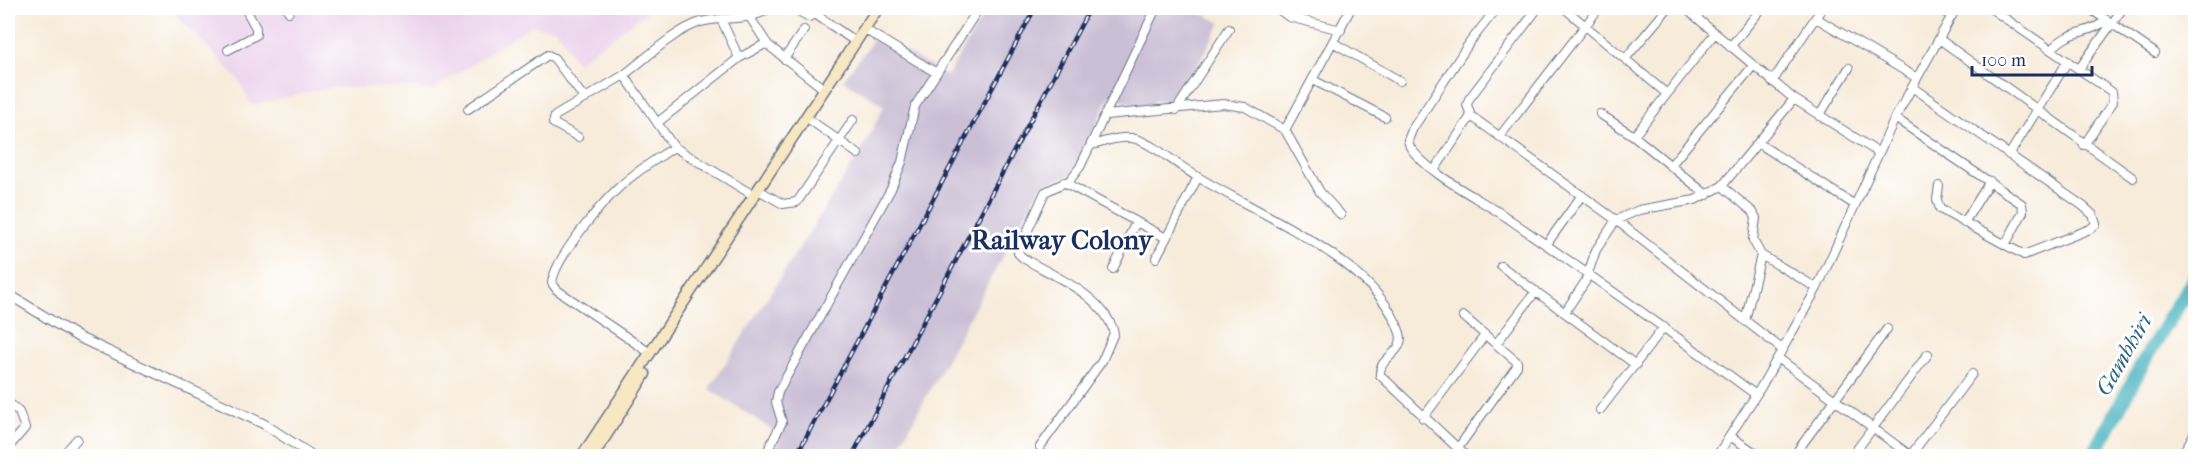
<svg xmlns="http://www.w3.org/2000/svg" width="2203" height="464" font-family="'IM FELL French Canon',serif">
	<style>
		.built { fill: #ebd1eb }
		.industrial { fill: #cbbfd5 }
		.lines { fill: none; stroke-linecap: round; stroke-linejoin: round }
		.river { stroke: #41b0be; stroke-width: 15 }
		.minor-casing { stroke: #687189; stroke-width: 10 }
		.tertiary-casing { stroke: #687189; stroke-width: 11 }
		.secondary-casing { stroke: #687189; stroke-width: 13 }
		.minor { stroke: #fff; stroke-width: 8 }
		.tertiary { stroke: #fff; stroke-width: 9 }
		.secondary { stroke: #f7e8c3; stroke-width: 10 }
		.rail-casing { stroke: #1b2f5e; stroke-width: 4.5 }
		.rail { stroke: #fff; stroke-width: 2; stroke-dasharray: 7; stroke-linecap: butt }
		.labels { text-anchor: middle; dominant-baseline: central; stroke-width: 6; stroke-linejoin: round; paint-order: stroke }
		.water-label { font-size: 22px; font-style: italic; fill: #2a6384; stroke: #fff }
		.district-label { font-size: 27px; font-weight: bold; fill: #1b2f5e; stroke: #fff }
	</style>
	<rect width="100%" height="100%" fill="#fff"/>
	<filter id="ink" filterUnits="userSpaceOnUse"><feTurbulence type="fractalNoise" baseFrequency=".0167" numOctaves="2"/><feDisplacementMap in="SourceGraphic" scale="12" xChannelSelector="R" yChannelSelector="G"/><feConvolveMatrix kernelMatrix="1 2 1 2 8 2 1 2 1" color-interpolation-filters="sRGB"/></filter>
	<filter id="wash" filterUnits="userSpaceOnUse"><feTurbulence type="fractalNoise" baseFrequency=".008" numOctaves="4" result="noise"/><feDisplacementMap in="SourceGraphic" scale="24" xChannelSelector="R" yChannelSelector="G"/><feGaussianBlur stdDeviation="1.35" result="paint"/><feColorMatrix in="noise" values="0 0 0 0 0 0 0 0 0 0 0 0 0 0 0 0 0 1.4 0 .05"/><feComposite in="paint" operator="in"/></filter>
	<g filter="url(#wash)">
		<rect width="100%" height="100%" fill="#f7ebd9"/>
		<path class="built" d="M169,8H652L577,63L556,29L530,26L433,90L403,87L328,88L251,105L239,80Z"/>
		<path class="industrial" d="M988,8H1191L1221,23L1173,108L1155,100L1148,110L1110,95L1074,173L1041,186L894,456H771L782,436L709,389L862,150L884,106L843,80L877,35L947,76Z"/>
		<g class="lines">
			<path class="river" d="M2093,456L2144,361L2196,276"/>
		</g>
	</g>
	<g filter="url(#ink)">
		<g class="lines">
			<defs>
				<path id="minor" d="M287,8L289,12
					M793,8L809,17L815,14L856,42
					M1277,8L1289,17L1341,30
					M1497,8L1470,42L1413,128L1408,140L1410,147C1429,175 1477,197 1506,217C1590,275 1674,334 1756,395
					M1538,8L1469,99L1467,105L1471,116L1616,220L1783,350
					M1564,8L1667,94
					M1685,8L1794,99L1722,186L1753,212L1756,218L1753,240L1761,255L1817,288
					M1936,8L1952,16
					M1990,8L2112,92L2113,102L2084,145
					M2089,8L2155,53
					M2185,8L2196,15
					M749,16L768,45L824,89
					M1816,18L1917,78
					M869,32L935,72
					M1939,39L2133,178
					M1334,43L1400,81
					M1730,47L1762,8
					M228,50L256,35V28L245,8
					M2051,50C2070,28 2087,36 2107,20
					M739,58L767,43
					M784,59L804,30
					M1625,59L1668,8
					M2079,69L2123,8
					M1313,80L1385,117
					M1772,82L1822,8
					M1912,87L2083,206L2093,215L2096,224L2090,229L2024,255L1940,209L1937,200L1939,186
					M1794,99L1879,153
					M468,109L548,55L554,58L585,99
					M1176,110L1229,29
					M1600,114L1634,136L1707,195
					M1106,115L1223,104L1245,107L1285,130L1320,192L1341,215
					M1819,116L1849,68
					M1895,118L2022,204L2023,212L2005,245
					M810,120L858,154
					M657,123L739,58L721,19
					M1285,130L1351,8
					M1500,136L1599,8
					M1634,136L1715,33
					M578,137L553,123L555,116L624,75
					M1758,143L1855,205
					M1091,145C1105,142 1121,135 1136,139C1157,146 1178,166 1198,177C1259,215 1377,260 1400,333C1406,353 1378,357 1380,375L1466,456
					M2009,155L2068,61
					M1670,166L1753,66
					M1435,169L1471,116
					M1064,182L1166,238
					M762,192L783,204L797,202L853,120
					M753,195L674,147L624,75C647,58 673,31 701,22C723,15 750,23 769,8
					M1964,223L1990,181
					M1023,241L1045,192L1070,180L1080,167L1156,8
					M1546,245L1582,195
					M1019,249L1018,253L1023,258C1053,276 1104,295 1114,333L1102,361L1040,447
					M1156,258L1198,177
					M1501,266L1636,365
					M1113,269L1136,222
					M1565,312L1585,282L1596,250L1616,220L1639,210L1695,200L1722,186
					M1745,321L1761,255
					M1496,344L1536,291
					M650,353L557,290L552,283C555,257 604,200 625,182C640,169 657,159 674,147
					M1778,358L1911,456
					M8,402L19,412L25,428L8,448
					M1600,410L1664,327
					M1423,418L1485,335
					M1730,436L1760,456
					M1458,448L1517,366V362L1463,316
					M1798,450L1887,329
					M62,456L77,439
					M765,456L782,422L776,402L778,392L891,189L902,162L915,106L979,8
					M1717,456L1761,387L1817,288L1895,118L1956,8
					M1852,456L1928,354
					M1910,456L1972,374
					M2181,456L2196,431"/>
				<path id="tertiary" d="M8,291L13,297L78,337L264,424L313,456"/>
				<path id="secondary" d="M582,456L878,8
					M593,456L645,374"/>
			</defs>
			<use href="#minor" class="minor-casing"/>
			<use href="#tertiary" class="tertiary-casing"/>
			<use href="#secondary" class="secondary-casing"/>
			<use href="#minor" class="minor"/>
			<use href="#tertiary" class="tertiary"/>
			<use href="#secondary" class="secondary"/>
			<defs>
				<path id="rail" d="M796,456L1035,8
					M852,456L1090,8"/>
			</defs>
			<use href="#rail" class="rail-casing"/>
			<use href="#rail" class="rail"/>
		</g>
	</g>
	<g class="labels">
		<g class="water-label">
			<text transform="translate(2124 355) rotate(-60)">Gambhiri</text>
		</g>
		<g class="district-label">
			<text x="1062" y="240">Railway Colony</text>
		</g>
	</g>
	<rect width="2203" height="464" fill="none" stroke="#fff" stroke-width="30"/>
	<path d="M1972 66v9h120v-9" fill="none" stroke="#1b2f5e" stroke-width="3"/>
	<text x="1981" y="66" font-size="18" fill="#1b2f5e" stroke="#ffffff" stroke-width="4.5" paint-order="stroke">100 m</text>
</svg>
